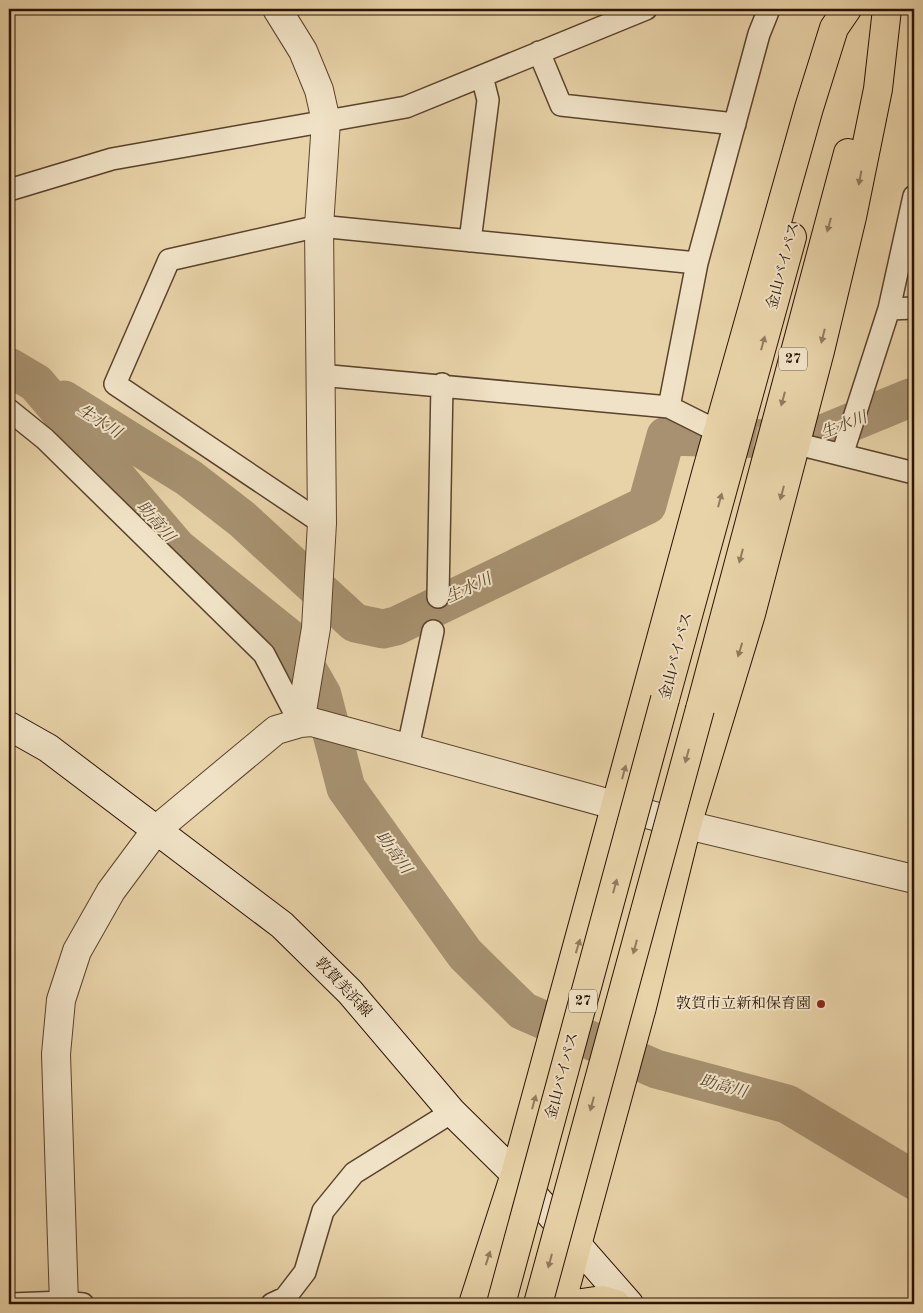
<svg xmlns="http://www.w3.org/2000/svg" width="923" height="1313" font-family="'Old Standard TT','Noto Serif JP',serif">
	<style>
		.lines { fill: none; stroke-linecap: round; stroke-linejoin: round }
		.river { stroke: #a79170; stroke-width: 39 }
		.minor-tunnel { stroke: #c2ac87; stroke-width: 21; stroke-dasharray: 21 11; stroke-linecap: butt }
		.minor-casing { stroke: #5a422c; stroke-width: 24 }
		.tertiary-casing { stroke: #5a422c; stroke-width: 30 }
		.secondary-casing { stroke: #2a1203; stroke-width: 30 }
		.trunk-casing { stroke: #2a1203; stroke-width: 30 }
		.minor { stroke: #f0e2c6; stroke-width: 21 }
		.tertiary { stroke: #f0e2c6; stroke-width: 28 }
		.secondary { stroke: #f0e2c6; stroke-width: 28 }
		.trunk { stroke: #e8d2a8; stroke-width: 28 }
		.trunk-bridge-casing { stroke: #2a1203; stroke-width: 30; stroke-linecap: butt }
		.trunk-bridge { stroke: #e8d2a8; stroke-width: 28 }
		.oneway { fill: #927c5e }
		.poi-dot { fill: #8f2418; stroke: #f0e2c6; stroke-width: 2 }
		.labels { text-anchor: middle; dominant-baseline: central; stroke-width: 4; stroke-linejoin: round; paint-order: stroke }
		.shield { fill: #f0e2c6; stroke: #65503e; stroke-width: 1 }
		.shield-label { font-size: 14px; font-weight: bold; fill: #2a1203 }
		.street-label { font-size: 15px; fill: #2a1203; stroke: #f0e2c6 }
		.poi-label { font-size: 15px; fill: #2a1203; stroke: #f0e2c6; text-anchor: end }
		.water-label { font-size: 16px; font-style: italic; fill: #5c452f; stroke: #f0e2c6 }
	</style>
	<rect width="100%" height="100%" fill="#e8d2a8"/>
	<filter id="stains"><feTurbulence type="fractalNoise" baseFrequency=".004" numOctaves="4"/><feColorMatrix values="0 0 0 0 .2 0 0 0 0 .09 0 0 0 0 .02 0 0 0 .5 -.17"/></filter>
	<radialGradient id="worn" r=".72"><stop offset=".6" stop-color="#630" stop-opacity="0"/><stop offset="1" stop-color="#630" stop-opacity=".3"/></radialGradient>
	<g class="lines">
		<path class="river" d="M9,367L36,383L177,548L290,639L322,695L346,788L465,954L523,1011L656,1069L787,1104L914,1180
			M64,400L189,478L242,519L355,623L383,629L396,626L647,505L666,436L808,440L910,398L914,399"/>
		<path class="minor-tunnel" d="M724,430L787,443"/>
		<defs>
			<path id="minor" d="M539,52L561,105L735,124
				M9,190L112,159L406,107L646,9
				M470,241L488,100L482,76
				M889,309L914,308
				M320,375L669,407L709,427
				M669,407L697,263L759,34L769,9
				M9,410L45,439L264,654L300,723
				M810,447L914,473
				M842,455L889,309L914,196
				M322,523L115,384L169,260L319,226L697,263
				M438,597L442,384
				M408,747L433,631
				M11,1304L64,1302L83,1304
				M272,1304L285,1298L305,1272L323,1211L354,1173L452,1112"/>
			<path id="tertiary" d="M277,9L303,51L319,90L326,121L319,226L322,523L316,628L300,723
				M64,1304L56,1054L61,1000L77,951L111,891L157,829L276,730L300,723L312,722L687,825L914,879"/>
			<path id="secondary" d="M9,726L48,748L282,925L350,992L452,1112L515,1174L629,1304"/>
			<path id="trunk" d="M665,699L792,237
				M700,709L848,153
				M473,1304L515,1174L707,470L809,108L834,28L847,9
				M561,1304L642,1007L687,825L751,614L820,351L852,217L878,89L887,9
				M575,1304L602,1300L616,1304"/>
		</defs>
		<use href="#minor" class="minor-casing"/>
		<use href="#tertiary" class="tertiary-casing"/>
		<use href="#secondary" class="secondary-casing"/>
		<use href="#trunk" class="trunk-casing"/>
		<use href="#minor" class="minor"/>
		<use href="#tertiary" class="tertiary"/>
		<use href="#secondary" class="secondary"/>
		<use href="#trunk" class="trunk"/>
		<defs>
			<path id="trunk-bridge" d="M501,1304L665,699
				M538,1304L700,709"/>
		</defs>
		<use href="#trunk-bridge" class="trunk-bridge-casing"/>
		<use href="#trunk-bridge" class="trunk-bridge"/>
	</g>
	<defs><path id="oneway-solid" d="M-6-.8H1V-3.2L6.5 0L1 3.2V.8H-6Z" transform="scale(1.25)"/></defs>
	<g class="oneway">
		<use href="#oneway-solid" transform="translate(860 178) rotate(101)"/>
		<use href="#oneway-solid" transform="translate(829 225) rotate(105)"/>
		<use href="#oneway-solid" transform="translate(823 336) rotate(104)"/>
		<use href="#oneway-solid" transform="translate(763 343) rotate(-75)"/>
		<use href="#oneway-solid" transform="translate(783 399) rotate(105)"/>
		<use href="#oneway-solid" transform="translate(782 493) rotate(105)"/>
		<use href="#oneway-solid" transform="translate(720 500) rotate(-75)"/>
		<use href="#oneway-solid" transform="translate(741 556) rotate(105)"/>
		<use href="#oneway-solid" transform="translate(740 650) rotate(107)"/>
		<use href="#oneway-solid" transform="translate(687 756) rotate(105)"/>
		<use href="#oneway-solid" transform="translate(624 772) rotate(-75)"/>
		<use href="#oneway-solid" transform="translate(615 886) rotate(-75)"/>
		<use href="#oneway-solid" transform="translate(578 946) rotate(-73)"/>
		<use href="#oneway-solid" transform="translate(635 947) rotate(105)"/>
		<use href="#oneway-solid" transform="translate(534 1102) rotate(-75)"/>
		<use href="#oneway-solid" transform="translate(592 1104) rotate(105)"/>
		<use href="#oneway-solid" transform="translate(488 1258) rotate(-72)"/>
		<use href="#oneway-solid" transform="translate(550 1261) rotate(105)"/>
	</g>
	<circle class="poi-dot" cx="821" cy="1004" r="5"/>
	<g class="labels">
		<g class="shield">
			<rect x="779" y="347.5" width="28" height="23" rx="4"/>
			<rect x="569" y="989.5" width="28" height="23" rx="4"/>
		</g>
		<g class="shield-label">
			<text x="793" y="359">27</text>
			<text x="583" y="1001">27</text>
		</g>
		<g class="street-label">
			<text transform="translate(784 266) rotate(-75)">金山バイパス</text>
			<text transform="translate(677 656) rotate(-75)">金山バイパス</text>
			<text transform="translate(343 988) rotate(47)">敦賀美浜線</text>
			<text transform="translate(563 1076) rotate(-75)">金山バイパス</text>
		</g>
		<g class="poi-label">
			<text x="811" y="1004">敦賀市立新和保育園</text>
		</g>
		<g class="water-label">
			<text transform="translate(99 422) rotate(32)">生水川</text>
			<text transform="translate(844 426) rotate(-21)">生水川</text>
			<text transform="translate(155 522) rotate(49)">助高川</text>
			<text transform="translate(469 589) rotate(-25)">生水川</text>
			<text transform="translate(393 853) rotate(54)">助高川</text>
			<text transform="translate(723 1087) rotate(15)">助高川</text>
		</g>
	</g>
	<rect width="923" height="1313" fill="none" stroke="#e8d2a8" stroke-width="30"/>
	<rect x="10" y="10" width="903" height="1293" fill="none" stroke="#2a1203" stroke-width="2.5"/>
	<rect x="15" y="15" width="893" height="1283" fill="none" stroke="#2a1203"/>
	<rect width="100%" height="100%" filter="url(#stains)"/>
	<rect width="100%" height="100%" fill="url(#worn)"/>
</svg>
